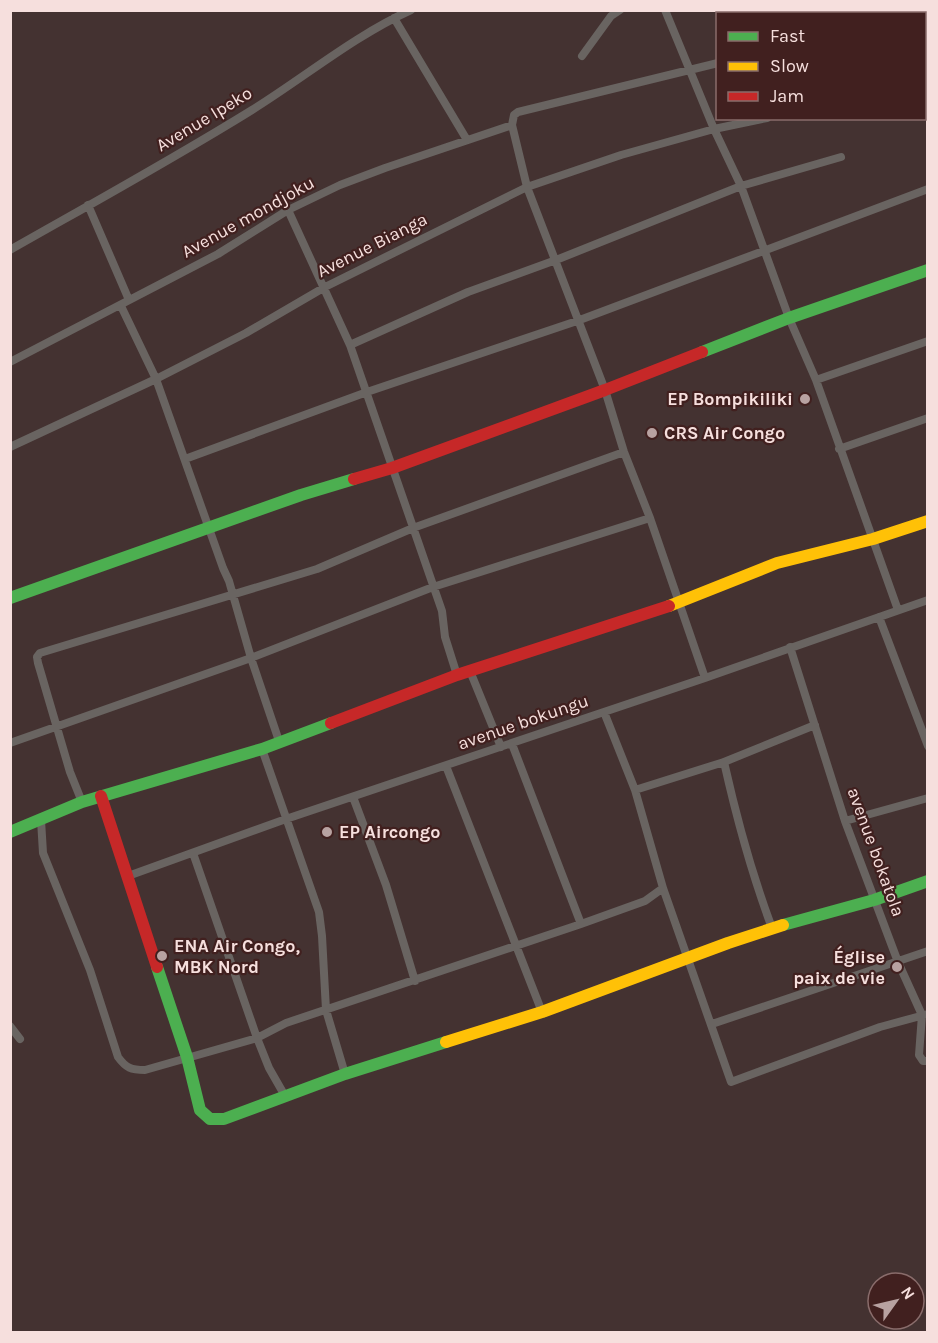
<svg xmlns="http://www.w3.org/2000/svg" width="938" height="1343" font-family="Karla,sans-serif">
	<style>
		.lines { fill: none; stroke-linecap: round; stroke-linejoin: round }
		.street { stroke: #696461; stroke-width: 8 }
		.fast { stroke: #4caf50; stroke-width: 12 }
		.slow { stroke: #ffc107; stroke-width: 12 }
		.jam { stroke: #c62828; stroke-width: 12 }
		.poi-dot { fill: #b8a2a1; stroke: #41201f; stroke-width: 2 }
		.labels { text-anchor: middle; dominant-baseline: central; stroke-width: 4.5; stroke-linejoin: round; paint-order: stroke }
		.street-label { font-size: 18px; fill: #f6dfdd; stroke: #41201f }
		.poi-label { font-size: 18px; font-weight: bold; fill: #f6dfdd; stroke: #41201f; text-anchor: start }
	</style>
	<rect width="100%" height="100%" fill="#443231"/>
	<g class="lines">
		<path class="street" d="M665,10L714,129L741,186L789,318L816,380L898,610
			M912,14L923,10
			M394,18L467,140
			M582,56L611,16L620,10
			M924,61L928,70
			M924,87L928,86
			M88,205L129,300
			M288,210L350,345L442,611L445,637L457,675
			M10,250C91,204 173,159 252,110C305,77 354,36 411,10
			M121,306L156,379L223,568L229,581L251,658L279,741
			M350,345L468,292L556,260L741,186L841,157
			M10,362L218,254L288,210L340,185L385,168L512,125
			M816,380L928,341
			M10,447L156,379L246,333L325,287L527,187L621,155L714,129L767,118
			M839,449L928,418
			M185,459L367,392L577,321L928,189
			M879,617L928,746
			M790,647L845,821L898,962L922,1015L919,1055L923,1061H928
			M470,671L501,747
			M705,678L650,518L624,452L605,390L527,187L512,125L514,115L518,112L718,63
			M604,712L635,790L663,888L731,1082L880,1027L928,1014
			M10,743L251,658L433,587L650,518
			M512,744L581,924
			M262,749L319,912L322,936L326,1010L345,1074
			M724,762C737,820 751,872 772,928
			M446,766L542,1012
			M635,790L724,762L815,725
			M353,797L386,885L415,981
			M82,802L70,772L38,663L37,657L40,653L317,569L413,528L624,452
			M41,820L43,853L90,970L118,1057C126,1068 131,1070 145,1070L257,1038L286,1023L581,924L645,901L663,888
			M845,821L928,798
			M193,853L257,1038L269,1068L285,1096
			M128,876L286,819L705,678L928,600
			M712,1024L928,951
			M10,1026L20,1039"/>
		<path class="fast" d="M702,352L789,318L928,270
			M10,598L301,495L354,479
			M10,832L82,802L262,749L331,723
			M783,925L874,900L928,881
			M157,967L187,1057L200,1110L210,1119H224L345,1074L446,1042"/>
		<path class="slow" d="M669,606L777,563L873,539L928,521
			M446,1042L542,1012L728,943L783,925"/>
		<path class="jam" d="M354,479L392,468L605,390L702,352
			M331,723L457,675L669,606
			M101,796L157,967"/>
	</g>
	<g class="poi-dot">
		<circle cx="805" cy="399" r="6"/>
		<circle cx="652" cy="433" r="6"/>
		<circle cx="327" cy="832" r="6"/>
		<circle cx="162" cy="956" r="6"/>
		<circle cx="897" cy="967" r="6"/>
	</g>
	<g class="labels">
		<g class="street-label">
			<text transform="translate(204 119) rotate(-31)">Avenue Ipeko</text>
			<text transform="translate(248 217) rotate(-29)">Avenue mondjoku</text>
			<text transform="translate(372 245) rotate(-27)">Avenue Bianga</text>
			<text transform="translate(523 722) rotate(-19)">avenue bokungu</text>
			<text transform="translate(876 852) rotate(70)">avenue bokatola</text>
		</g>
		<g class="poi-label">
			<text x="793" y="399" text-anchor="end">EP Bompikiliki</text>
			<text x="664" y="433">CRS Air Congo</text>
			<text x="339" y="832">EP Aircongo</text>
			<text x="174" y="946">ENA Air Congo,<tspan x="174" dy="21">MBK Nord</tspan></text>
			<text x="885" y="957" text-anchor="end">Église<tspan x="885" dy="21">paix de vie</tspan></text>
		</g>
	</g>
	<rect width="938" height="1343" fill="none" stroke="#f6dfdd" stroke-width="24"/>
	<rect x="716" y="12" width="210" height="108" fill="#41201f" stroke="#896c6b" stroke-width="1.5"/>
	<rect x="728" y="32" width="30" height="9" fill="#4caf50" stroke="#896c6b" stroke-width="1.5"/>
	<text x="770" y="42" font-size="18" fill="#f6dfdd">Fast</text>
	<rect x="728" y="62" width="30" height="9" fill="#ffc107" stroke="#896c6b" stroke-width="1.5"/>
	<text x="770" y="72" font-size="18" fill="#f6dfdd">Slow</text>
	<rect x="728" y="92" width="30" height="9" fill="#c62828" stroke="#896c6b" stroke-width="1.5"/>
	<text x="770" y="102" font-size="18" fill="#f6dfdd">Jam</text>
	<g transform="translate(896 1301) rotate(56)"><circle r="28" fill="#41201f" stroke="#896c6b" stroke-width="1.5"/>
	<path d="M0-4.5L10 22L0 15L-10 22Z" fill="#b8a2a1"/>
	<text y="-9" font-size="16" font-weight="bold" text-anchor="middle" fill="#f6dfdd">N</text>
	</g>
</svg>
